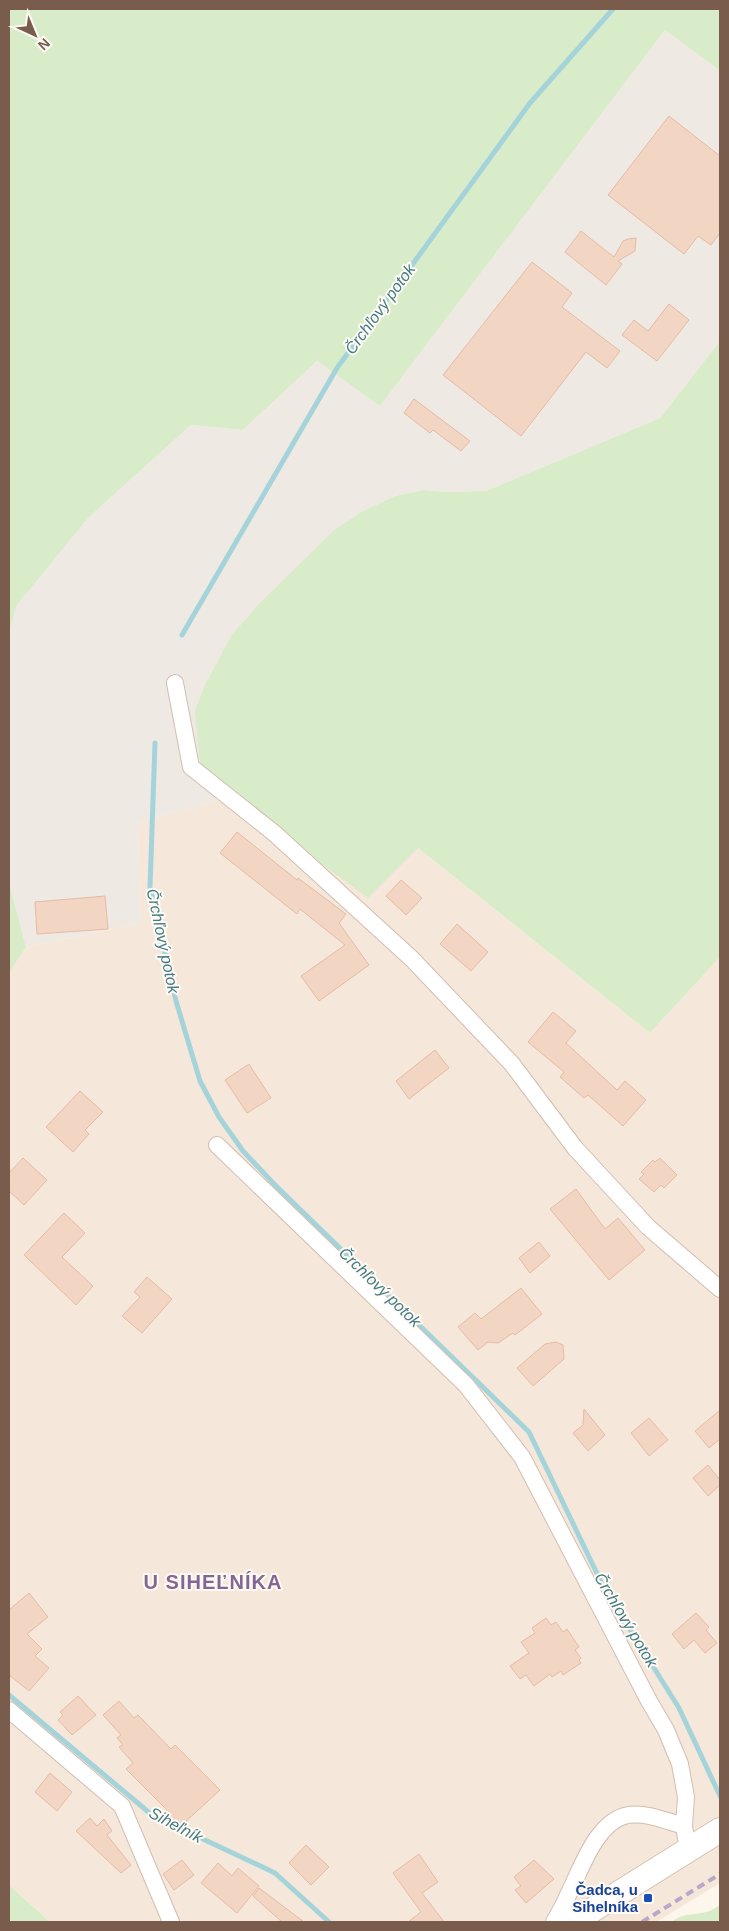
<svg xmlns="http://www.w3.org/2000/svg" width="729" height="1931" font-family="Arial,sans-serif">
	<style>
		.residential { fill: #f5e8da }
		.industrial { fill: #efe9e4 }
		.green { fill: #d8ecc9 }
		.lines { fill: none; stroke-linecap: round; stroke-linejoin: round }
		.stream { stroke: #a5d3da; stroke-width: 5 }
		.building { fill: #f3d5c3; stroke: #e6bba3 }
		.street-casing { stroke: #d1beb0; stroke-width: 18 }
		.secondary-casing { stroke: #d6c0b0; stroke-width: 26 }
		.street { stroke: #fff; stroke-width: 16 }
		.secondary { stroke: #fff; stroke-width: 24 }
		.rail { stroke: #b9a8c9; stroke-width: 4; stroke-dasharray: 8 5; stroke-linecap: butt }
		.transit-dot { fill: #1a4fb4; stroke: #fffaf3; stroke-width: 2 }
		.labels { text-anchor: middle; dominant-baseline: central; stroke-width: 4; stroke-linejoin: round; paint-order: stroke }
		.transit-label { font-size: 15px; font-weight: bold; fill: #164399; stroke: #fffaf3; text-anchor: end }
		.water-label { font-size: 16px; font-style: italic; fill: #437c86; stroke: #fffaf3 }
		.district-label { font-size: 20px; font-weight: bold; letter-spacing: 1px; fill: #846695; stroke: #fffaf3 }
	</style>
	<rect width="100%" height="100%" fill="#fdf6ec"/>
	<path class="residential" d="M230,796L418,848L650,1033L720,957V1883L656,1922H50L9,1885V973L26,947L140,923L138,823Z"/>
	<path class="industrial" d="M665,30L720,71V341L660,418L486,491L448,492L423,490L395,496L361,512L334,530L230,796L138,823L140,923L26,947L9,882V632L17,605L89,517L191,425L243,430L317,361L380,406Z"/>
	<path class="green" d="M9,9H720V71L665,30L380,406L317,361L243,430L191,425L89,517L17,605L9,632Z
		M720,341V957L650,1033L418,848L368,898L230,796L202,772L199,755L195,711L205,685L231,636L257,606L334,530L361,512L395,496L423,490L448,492L486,491L660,418Z
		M9,882L26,947L9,973Z
		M9,1885L50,1922H9Z
		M720,1905V1922H671C690,1909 701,1919 720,1905Z"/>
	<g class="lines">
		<path class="stream" d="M182,635L337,368L530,103L613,9
			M155,743L150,887L176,1001L200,1081L219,1117L243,1151L275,1185L529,1432L604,1588L679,1708L720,1796
			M9,1695L152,1815L275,1873L329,1922"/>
	</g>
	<path class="building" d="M669,116L720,156V233L711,245L698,236L684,254L608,195Z
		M581,231L614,257L623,241L628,239L636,238L635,251L618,261L622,264L606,285L565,252Z
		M532,262L572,293L562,307L620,351L607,368L586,352L521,436L443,375Z
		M669,304L689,320L657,361L622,335L634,320L648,331Z
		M414,399L470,441L461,451L433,430L430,433L404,413Z
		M237,832L297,880L298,878L346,914L339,923L369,965L319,1001L301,976L345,945L300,909L297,914L220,853Z
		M401,880L422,898L406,915L386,896Z
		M105,896L108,929L37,934L35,902Z
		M457,924L488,952L471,971L440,944Z
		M553,1012L576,1031L566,1043L617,1090L625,1081L646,1100L623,1126L588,1095L584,1098L560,1077L564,1072L528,1042Z
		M435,1050L449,1068L409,1099L396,1081Z
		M249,1064L271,1098L247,1113L225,1080Z
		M80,1091L103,1112L85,1130L89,1134L73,1152L46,1127Z
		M23,1158L47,1180L24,1205L9,1191V1173Z
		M660,1158L677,1175L664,1188L661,1185L654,1192L639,1179L644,1174L641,1172L653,1160L655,1162Z
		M576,1189L605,1229L618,1218L645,1250L609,1280L550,1209Z
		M64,1213L85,1233L62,1257L93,1286L76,1305L24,1255Z
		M539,1242L550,1256L530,1273L519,1258Z
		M147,1277L172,1299L142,1333L122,1316L140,1297L134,1292Z
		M521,1288L542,1314L515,1335L513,1333L498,1343L488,1342L478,1350L458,1327L475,1313L481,1319Z
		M556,1342L563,1345L564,1359L533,1386L517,1368L545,1344Z
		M584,1409L605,1435L588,1451L573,1433L583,1425Z
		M720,1410V1439L709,1448L695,1431Z
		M649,1418L668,1440L649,1456L631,1433Z
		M708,1465L720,1480V1485L708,1496L693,1478Z
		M29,1593L48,1617L27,1634L42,1649L35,1656L49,1668L29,1691L9,1675V1610Z
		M696,1613L709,1627L706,1630L717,1643L705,1653L694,1640L684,1649L672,1634Z
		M546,1618L551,1625L556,1622L563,1632L567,1629L579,1647L575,1650L581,1658L579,1660L581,1663L563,1675L561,1671L552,1677L550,1674L534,1686L526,1675L520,1679L510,1666L529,1653L521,1642L535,1633L532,1628Z
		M78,1696L96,1715L72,1735L58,1720L63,1715L60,1712Z
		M119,1701L134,1718L138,1715L171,1749L175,1745L220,1790L183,1824L160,1818L167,1810L126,1769L133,1763L119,1747L123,1745L117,1738L121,1735L103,1715Z
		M50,1773L72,1792L57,1811L35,1792Z
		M90,1818L97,1826L104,1819L112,1831L107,1835L131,1865L121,1873L76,1831Z
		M306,1845L329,1867L311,1885L289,1863Z
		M419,1854L438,1882L422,1893L444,1922H408L421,1912L393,1873Z
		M182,1860L194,1875L174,1890L163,1874Z
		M534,1860L554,1879L526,1903L515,1890L521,1886L514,1877Z
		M218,1863L232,1876L238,1868L259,1886L237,1913L201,1883Z
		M259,1888L304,1922H282L253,1896Z"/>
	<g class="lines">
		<defs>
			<path id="street" d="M175,683L191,767L274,833L412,959L512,1064L575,1148L648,1227L720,1289
				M217,1145L466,1385L522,1457L649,1701L666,1730L680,1764L686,1797L684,1826L688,1850
				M9,1710L122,1806L171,1922
				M554,1922C559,1913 564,1905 568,1895C581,1870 596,1821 628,1815C646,1812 666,1821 684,1826"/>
			<path id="secondary" d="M573,1922L720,1830"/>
		</defs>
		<use href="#street" class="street-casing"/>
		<use href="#secondary" class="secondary-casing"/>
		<use href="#street" class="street"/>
		<use href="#secondary" class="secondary"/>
		<path class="rail" d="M642,1922L720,1874"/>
	</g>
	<rect class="transit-dot" x="643" y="1893" width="10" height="10" rx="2.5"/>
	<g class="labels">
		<g class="transit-label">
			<text x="638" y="1889">Čadca, u<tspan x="638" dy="17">Sihelníka</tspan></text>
		</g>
		<g class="water-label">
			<text transform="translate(380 309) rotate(-54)">Črchľový potok</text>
			<text transform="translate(163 941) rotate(78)">Črchľový potok</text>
			<text transform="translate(380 1287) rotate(44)">Črchľový potok</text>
			<text transform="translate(626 1620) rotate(59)">Črchľový potok</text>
			<text transform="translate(176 1825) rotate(28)">Siheľník</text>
		</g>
		<g class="district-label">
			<text x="213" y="1582">U SIHEĽNÍKA</text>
		</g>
	</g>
	<rect width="729" height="1931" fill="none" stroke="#7a5c4d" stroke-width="20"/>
	<g transform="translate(35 35) rotate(136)" stroke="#fffaf3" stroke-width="4" paint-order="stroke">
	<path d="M0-4L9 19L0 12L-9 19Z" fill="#7a5c4d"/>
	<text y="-8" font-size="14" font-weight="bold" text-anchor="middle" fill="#7a5c4d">N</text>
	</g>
</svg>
